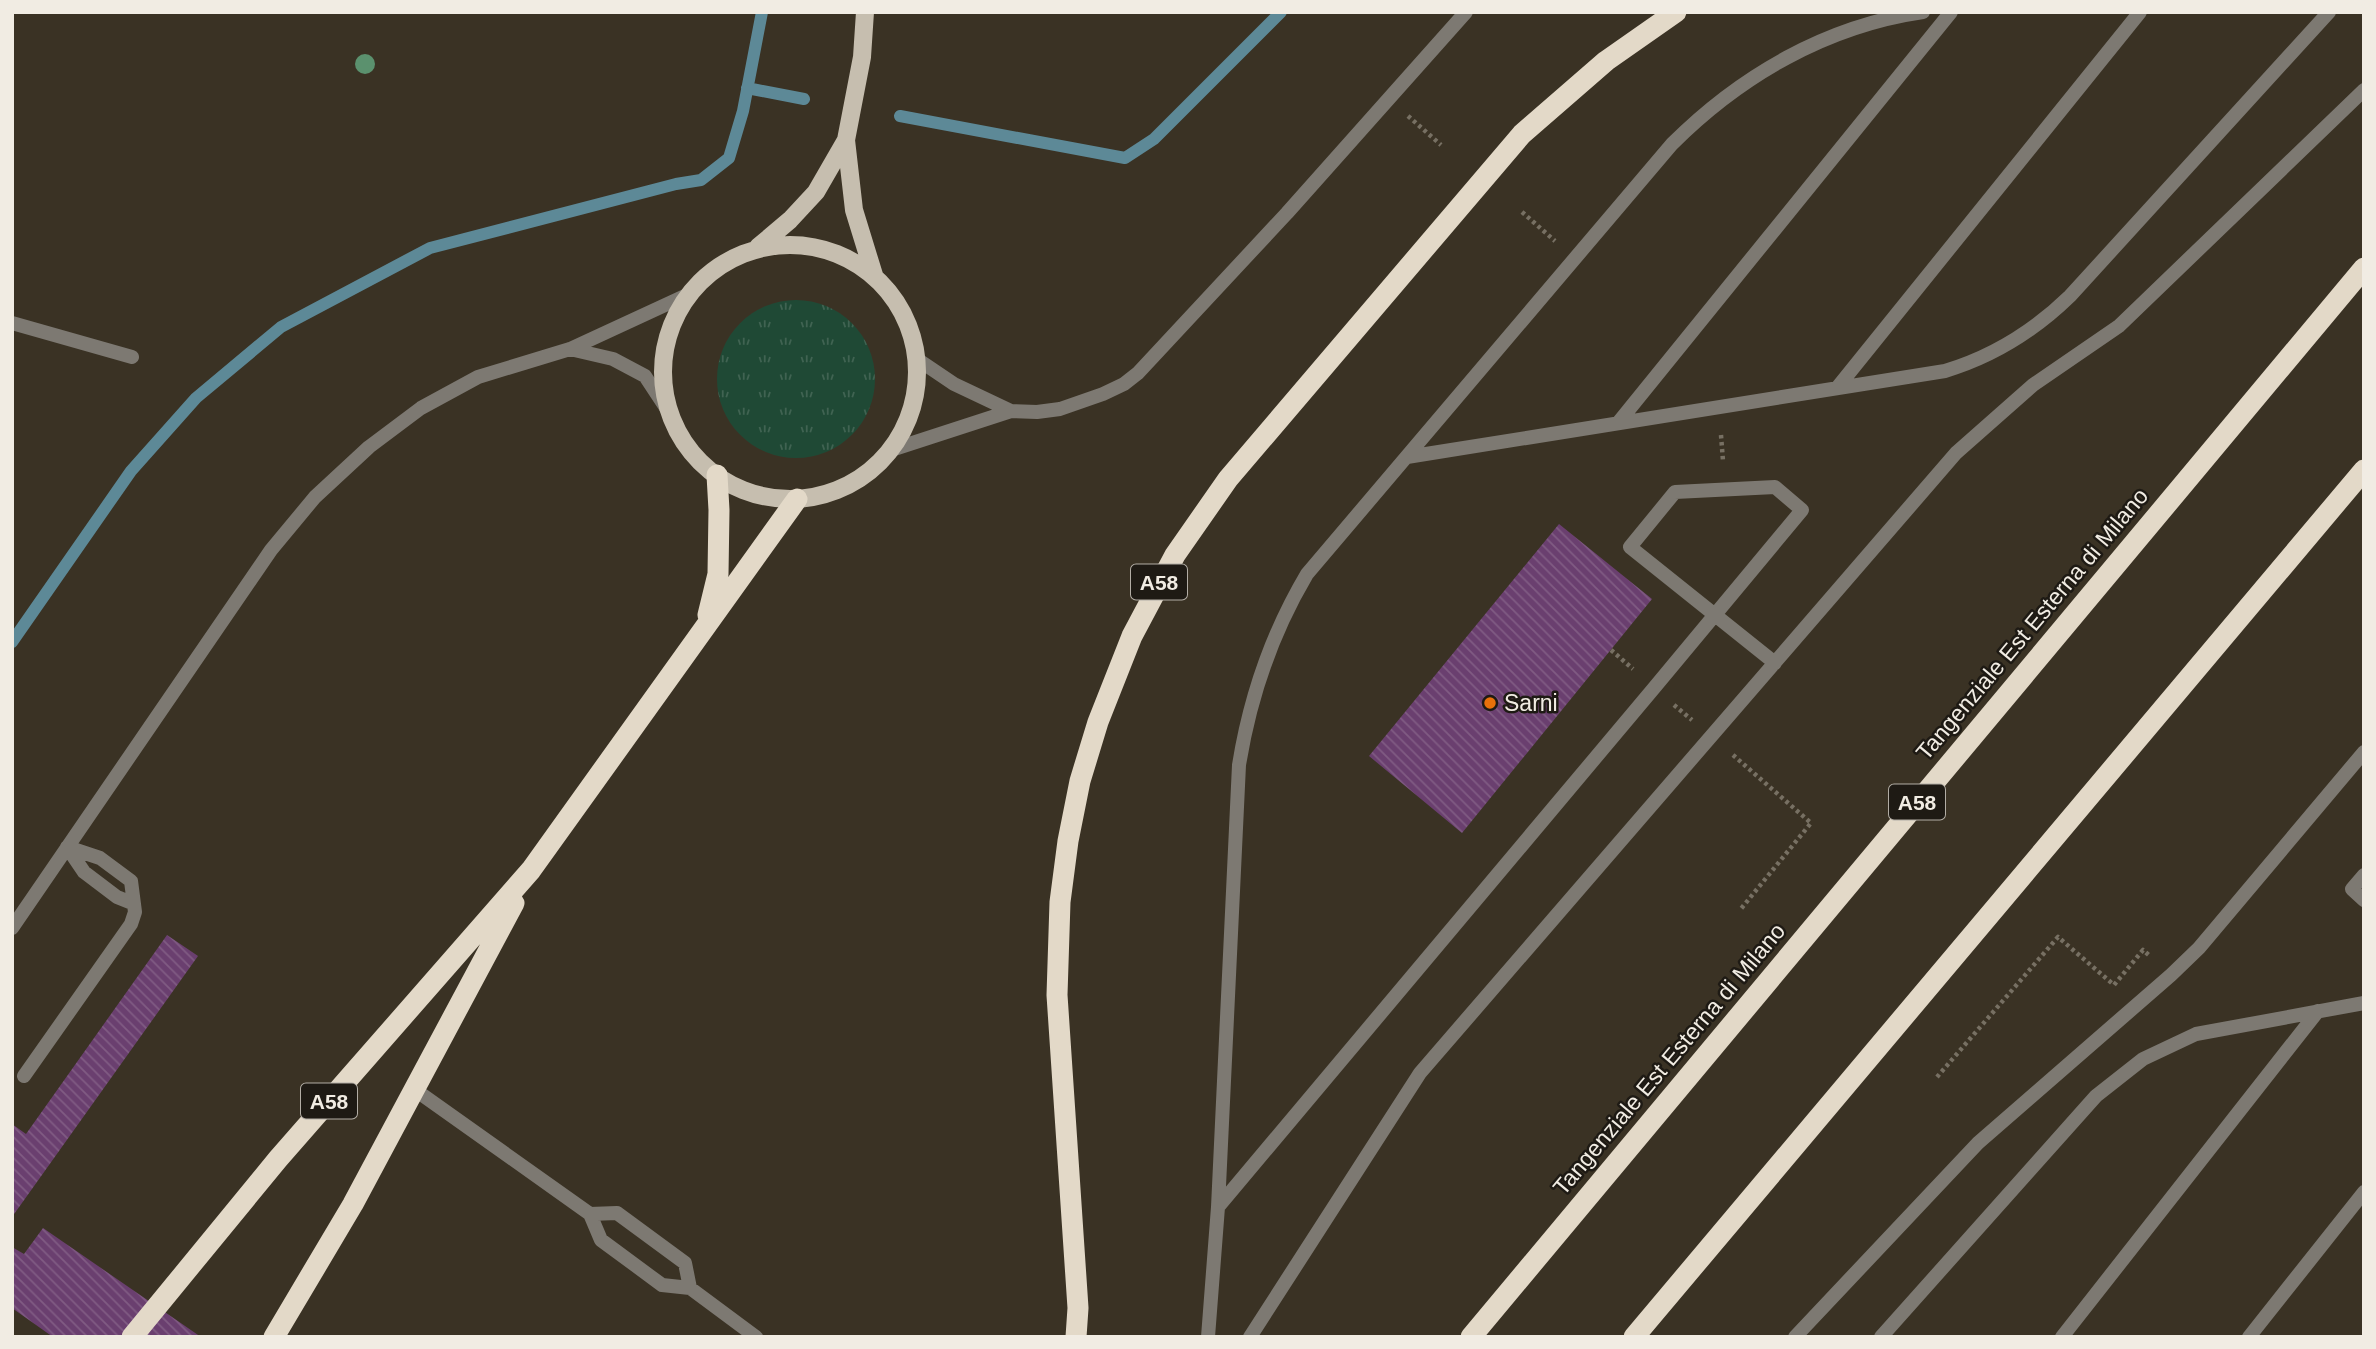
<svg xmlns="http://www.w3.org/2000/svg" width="2376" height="1349" font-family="Arial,sans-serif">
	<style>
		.grass { fill: url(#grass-tufts) }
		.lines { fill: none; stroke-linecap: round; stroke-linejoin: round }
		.stream { stroke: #5d8997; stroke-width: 12 }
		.building { fill: url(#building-back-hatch) }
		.path { stroke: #777063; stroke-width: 4.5; stroke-dasharray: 3.5 3.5; stroke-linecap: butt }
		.lane { stroke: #7d7972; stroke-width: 14 }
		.primary { stroke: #c6beaf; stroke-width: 18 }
		.highway { stroke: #e3d9c8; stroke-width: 21 }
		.tree { fill: #5b916e }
		.food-dot { fill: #e8710a; stroke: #1e1a14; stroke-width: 2.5 }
		.labels { text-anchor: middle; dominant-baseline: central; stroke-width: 5; stroke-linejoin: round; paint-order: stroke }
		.shield { fill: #1e1a14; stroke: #b2ada5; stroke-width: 2 }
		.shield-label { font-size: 21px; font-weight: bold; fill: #f1ece3 }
		.street-label { font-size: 23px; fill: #f1ece3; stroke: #1e1a14 }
		.poi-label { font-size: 23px; fill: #f1ece3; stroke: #1e1a14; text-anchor: start }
	</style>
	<defs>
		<pattern id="grass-tufts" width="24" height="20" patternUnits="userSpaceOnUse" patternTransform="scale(1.75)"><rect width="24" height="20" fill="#1f4935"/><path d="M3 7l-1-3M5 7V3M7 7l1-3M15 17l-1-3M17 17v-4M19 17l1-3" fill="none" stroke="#406352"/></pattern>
		<pattern id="building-back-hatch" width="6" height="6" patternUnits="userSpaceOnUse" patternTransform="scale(1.75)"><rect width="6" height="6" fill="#6a3f6f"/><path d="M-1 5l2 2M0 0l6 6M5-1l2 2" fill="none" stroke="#805b83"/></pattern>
	</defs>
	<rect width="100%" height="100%" fill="#3a3224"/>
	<path class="grass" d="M717 379a79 79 0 1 1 158 0a79 79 0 1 1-158 0Z"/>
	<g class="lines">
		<path class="stream" d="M747,88L804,99
			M900,116L1125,158L1154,139L1281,12
			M12,642L131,471L196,398L281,327L430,248L676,184L701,180L729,158L743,111L762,12"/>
	</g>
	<path class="building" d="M1559,524L1652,599L1462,833L1369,756Z
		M167,935L198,956L12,1217V1124L26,1134Z
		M43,1228L201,1337H53L12,1308V1247L24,1254Z"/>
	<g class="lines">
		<path class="path" d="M1408,116L1441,145
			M1522,212L1555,241
			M1721,435L1723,461
			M1611,650L1633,669
			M1674,705L1692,720
			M1733,755L1811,823L1740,910
			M1937,1077L2058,937L2114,985L2143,950L2151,957"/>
		<path class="lane" d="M12,323L132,357
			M570,349L613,359L645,376L670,414
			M917,359L954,384L1011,411
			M1837,388L2140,12
			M1618,423L1951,12
			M891,450L1011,411L1037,412L1060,409L1103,394L1124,384L1138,373L1287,213L1466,12
			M1407,457L1945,371C1995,356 2034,331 2070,296L2329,12
			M67,847L84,872L117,897L132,903
			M2364,875L2352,889L2364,900
			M12,928L271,550L315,497L369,447L421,408L478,377L570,349L689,294
			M24,1076L131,924L135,912L131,881L100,858L67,847
			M414,1089L590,1214L601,1240L662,1285L690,1288L756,1337
			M1218,1207L1654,688L1802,510L1775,487L1675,492L1630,547L1775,663
			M590,1214L617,1213L685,1263L690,1288
			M1208,1337L1218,1207L1239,765C1250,697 1272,633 1307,574L1672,144C1740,76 1826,26 1923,12
			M1250,1337L1420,1073L1956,453L2033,385L2119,326L2364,90
			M1795,1337L1978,1143L2171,975L2199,948L2364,752
			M1881,1337L2096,1096L2143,1059L2196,1034L2364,1003
			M2062,1337L2318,1011
			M2249,1337L2364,1192"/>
		<path class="primary" d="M846,140L854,210L874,275
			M663 372a127 127 0 1 1 254 0a127 127 0 1 1-254 0Z
			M758,247L790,220L816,192L846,140L862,57L865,12"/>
		<path class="highway" d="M708,615L718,574L719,510L717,475
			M132,1337L278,1159L531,870L797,499
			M274,1337L353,1204L514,903
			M1076,1337L1078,1308L1057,995L1060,902L1068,841L1080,781L1098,722L1132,636L1175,555L1228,479L1522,134L1606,61L1676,12
			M1471,1337L2364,268
			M1634,1337L2364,470"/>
	</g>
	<circle class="tree" cx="365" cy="64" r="10"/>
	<circle class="food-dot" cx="1490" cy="703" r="7"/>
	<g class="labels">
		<g class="shield">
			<rect x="1131" y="564.5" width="56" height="35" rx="5"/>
			<rect x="1889" y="784.5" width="56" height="35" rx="5"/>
			<rect x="301" y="1083.5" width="56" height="35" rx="5"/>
		</g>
		<g class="shield-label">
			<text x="1159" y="582">A58</text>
			<text x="1917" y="802">A58</text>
			<text x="329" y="1101">A58</text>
		</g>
		<g class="street-label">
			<text transform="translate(2032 624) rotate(-50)">Tangenziale Est Esterna di Milano</text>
			<text transform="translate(1669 1059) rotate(-50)">Tangenziale Est Esterna di Milano</text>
		</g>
		<g class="poi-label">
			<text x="1504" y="703">Sarni</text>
		</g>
	</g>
	<rect width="2376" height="1349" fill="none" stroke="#f1ece3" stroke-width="28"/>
</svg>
